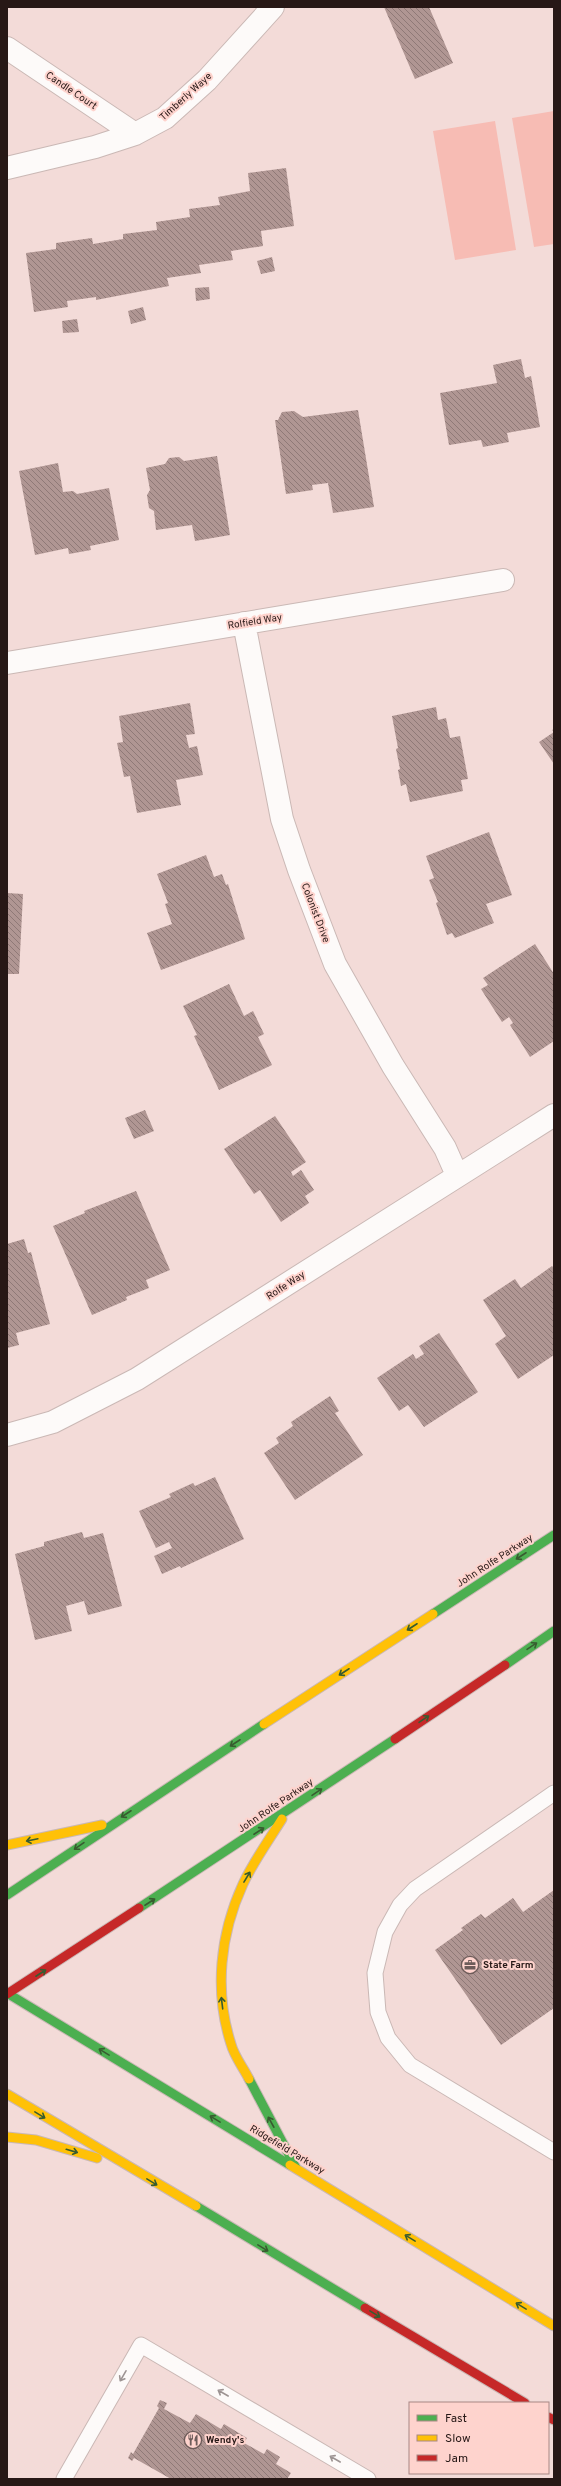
<svg xmlns="http://www.w3.org/2000/svg" width="561" height="2486" font-family="Overpass,sans-serif">
	<style>
		.pitch { fill: #f7bcb4 }
		.building { fill: url(#building-back-hatch) }
		.lines { fill: none; stroke-linecap: round; stroke-linejoin: round }
		.lane-casing { stroke: #cab8b5; stroke-width: 17 }
		.street-casing { stroke: #cab8b5; stroke-width: 24 }
		.fast-casing { stroke: #cab8b5; stroke-width: 11 }
		.slow-casing { stroke: #cab8b5; stroke-width: 11 }
		.jam-casing { stroke: #cab8b5; stroke-width: 11 }
		.lane { stroke: #fdfaf9; stroke-width: 15 }
		.street { stroke: #fdfaf9; stroke-width: 22 }
		.fast { stroke: #4caf50; stroke-width: 9 }
		.slow { stroke: #ffc107; stroke-width: 9 }
		.jam { stroke: #c62828; stroke-width: 9 }
		.oneway { stroke: #385c30 }
		.oneway2 { stroke: #9d9493 }
		.labels { text-anchor: middle; dominant-baseline: central; stroke-width: 4; stroke-linejoin: round; paint-order: stroke }
		.street-label { font-size: 10px; fill: #271816; stroke: #fed3cd }
		.poi-label { font-size: 10px; font-weight: bold; fill: #271816; stroke: #fed3cd; text-anchor: start }
	</style>
	<defs>
		<pattern id="building-back-hatch" width="6" height="6" patternUnits="userSpaceOnUse"><rect width="6" height="6" fill="#b09693"/><path d="M-1 5l2 2M0 0l6 6M5-1l2 2" fill="none" stroke="#8f7977"/></pattern>
	</defs>
	<rect width="100%" height="100%" fill="#f3dbd8"/>
	<path class="pitch" d="M554,111V244L534,247L512,118Z
		M495,121L516,250L455,260L433,131Z"/>
	<path class="building" d="M384,7H429L453,63L415,79Z
		M286,168L294,226L261,231L263,246L231,251L233,260L199,265L201,273L167,278L169,286L96,300V297L67,301L68,307L34,312L26,253L56,249V243L92,238L93,244L123,239V234L157,230L156,222L190,217L189,209L220,205L218,197L250,191L248,173Z
		M272,257L275,271L261,274L257,261Z
		M209,287L210,299L196,301L195,288Z
		M143,307L146,320L131,324L128,311Z
		M77,319L79,332L63,333L62,321Z
		M521,359L525,378L531,376L540,427L507,433L509,442L483,447L481,440L449,445L440,393L497,383L493,365Z
		M358,410L374,507L333,513L328,483L312,485L313,490L286,494L275,420H278L282,412L294,411L303,417Z
		M217,456L230,535L195,541L192,525L156,530L154,511L149,508L147,495L150,490L146,468L165,464L169,458L179,457L184,461Z
		M58,463L63,492L73,491L77,494L109,488L119,540L90,546L91,550L69,554L68,548L35,555L19,471Z
		M190,703L195,734L186,735L189,748L197,746L203,775L176,780L181,805L137,813L130,776L124,777L117,743L123,742L119,716Z
		M436,707L438,720L446,718L450,738L460,736L468,779L461,780L463,791L410,802L406,784L401,786L398,770L400,769L396,749L398,748L392,716Z
		M554,729V764L539,742L554,732L552,730Z
		M489,832L512,895L486,904L494,923L455,938L452,933L447,935L436,903L438,902L429,880L434,878L426,856Z
		M206,855L214,877L222,874L226,885L228,884L245,939L161,970L147,933L172,924L165,904L168,903L157,874Z
		M7,893L23,894L19,974H7Z
		M535,944L554,974V1041L530,1057L510,1025L513,1023L509,1017L502,1022L481,989L488,985L483,978Z
		M229,984L244,1016L253,1011L264,1034L258,1037L272,1065L219,1090L194,1036L197,1035L183,1006Z
		M145,1110L154,1131L134,1139L125,1118Z
		M275,1116L306,1162L291,1172L293,1176L301,1170L314,1190L305,1196L309,1203L281,1222L260,1190L254,1194L224,1149Z
		M136,1191L170,1270L146,1280L149,1288L126,1297L127,1300L92,1315L53,1226L85,1213L84,1211Z
		M24,1239L28,1253L31,1252L50,1324L16,1333L19,1345L7,1348V1244Z
		M552,1266L554,1269V1355L518,1379L495,1344L506,1336L483,1300L515,1279L521,1288Z
		M439,1333L478,1392L424,1427L408,1405L399,1411L377,1378L413,1354L416,1359L424,1354L419,1346Z
		M330,1396L339,1411L335,1413L363,1455L295,1500L264,1453L279,1443L276,1438L293,1426L291,1422Z
		M215,1477L244,1539L181,1568L180,1566L162,1574L154,1556L172,1548L169,1542L156,1548L139,1511L171,1497L169,1494L193,1483L195,1486Z
		M82,1532L84,1538L103,1533L122,1606L88,1615L84,1601L66,1606L72,1631L35,1640L15,1554L44,1546V1542Z
		M554,1890V2008L501,2045L435,1950L463,1930L461,1928L481,1914L485,1918L513,1898L523,1912Z
		M160,2400L167,2403L164,2409L190,2423L196,2414L221,2429L224,2424L247,2438L244,2443L264,2454L267,2449L280,2457L276,2464L291,2473L287,2479H171L134,2458L132,2461L128,2458L131,2452L133,2454L159,2408L157,2406Z"/>
	<g class="lines">
		<defs>
			<path id="lane" d="M554,1793L415,1889L400,1905L385,1932L375,1973L378,2012L388,2038L410,2065L554,2152
				M64,2479L141,2345L368,2479"/>
			<path id="street" d="M7,48L135,134
				M7,168L95,147L135,134L165,118L207,80L273,7
				M244,623L282,819L299,870L335,964L393,1066L445,1148L457,1175
				M7,663L503,580
				M7,1435L53,1422L137,1379L554,1115"/>
			<path id="fast" d="M433,1614L554,1535
				M505,1665L554,1631
				M7,1895L264,1724
				M139,1908L395,1739
				M7,1993L290,2165
				M249,2079L296,2168
				M196,2206L365,2308"/>
			<path id="slow" d="M264,1724L433,1614
				M7,1845L102,1825
				M249,2079C243,2067 234,2056 231,2044C214,1991 220,1934 243,1884C253,1862 269,1840 282,1819
				M7,2094L196,2206
				M7,2137L36,2140L97,2158
				M290,2165L554,2326"/>
			<path id="jam" d="M395,1739L505,1665
				M7,1994L139,1908
				M365,2308L525,2403
				M548,2417L554,2420"/>
		</defs>
		<use href="#lane" class="lane-casing"/>
		<use href="#street" class="street-casing"/>
		<use href="#fast" class="fast-casing"/>
		<use href="#slow" class="slow-casing"/>
		<use href="#jam" class="jam-casing"/>
		<use href="#lane" class="lane"/>
		<use href="#street" class="street"/>
		<use href="#fast" class="fast"/>
		<use href="#slow" class="slow"/>
		<use href="#jam" class="jam"/>
	</g>
	<defs><path id="oneway-shaft" d="M-6 0H5M1.5-3L5.5 0L1.5 3" fill="none" stroke-width="1.6" stroke-linecap="round" stroke-linejoin="round"/></defs>
	<g class="oneway">
		<use href="#oneway-shaft" transform="translate(521 1556) rotate(147)"/>
		<use href="#oneway-shaft" transform="translate(412 1627) rotate(147)"/>
		<use href="#oneway-shaft" transform="translate(532 1646) rotate(-34)"/>
		<use href="#oneway-shaft" transform="translate(344 1672) rotate(147)"/>
		<use href="#oneway-shaft" transform="translate(424 1719) rotate(-34)"/>
		<use href="#oneway-shaft" transform="translate(235 1743) rotate(147)"/>
		<use href="#oneway-shaft" transform="translate(317 1792) rotate(-34)"/>
		<use href="#oneway-shaft" transform="translate(126 1814) rotate(147)"/>
		<use href="#oneway-shaft" transform="translate(259 1831) rotate(-33)"/>
		<use href="#oneway-shaft" transform="translate(32 1840) rotate(168)"/>
		<use href="#oneway-shaft" transform="translate(79 1846) rotate(145)"/>
		<use href="#oneway-shaft" transform="translate(247 1877) rotate(-59)"/>
		<use href="#oneway-shaft" transform="translate(150 1902) rotate(-33)"/>
		<use href="#oneway-shaft" transform="translate(41 1973) rotate(-33)"/>
		<use href="#oneway-shaft" transform="translate(222 2003) rotate(-97)"/>
		<use href="#oneway-shaft" transform="translate(104 2052) rotate(-149)"/>
		<use href="#oneway-shaft" transform="translate(40 2115) rotate(31)"/>
		<use href="#oneway-shaft" transform="translate(215 2119) rotate(-149)"/>
		<use href="#oneway-shaft" transform="translate(271 2122) rotate(-119)"/>
		<use href="#oneway-shaft" transform="translate(72 2151) rotate(16)"/>
		<use href="#oneway-shaft" transform="translate(152 2182) rotate(31)"/>
		<use href="#oneway-shaft" transform="translate(410 2238) rotate(-149)"/>
		<use href="#oneway-shaft" transform="translate(263 2248) rotate(31)"/>
		<use href="#oneway-shaft" transform="translate(521 2306) rotate(-149)"/>
		<use href="#oneway-shaft" transform="translate(375 2314) rotate(31)"/>
	</g>
	<g class="oneway2">
		<use href="#oneway-shaft" transform="translate(123 2376) rotate(120)"/>
		<use href="#oneway-shaft" transform="translate(223 2393) rotate(-150)"/>
		<use href="#oneway-shaft" transform="translate(335 2459) rotate(-150)"/>
	</g>
	<defs>
		<symbol id="office-ring" viewBox="-11 -11 22 22"><circle r="9.5" fill="#fed3cd" stroke="#6e5c5a" stroke-width="1.5"/><path d="M-6-3h4V-5.5h4V-3h4V5H-6ZM-1-4.5V-3h2v-1.5ZM-6 0V1H6V0Z" fill="#6e5c5a"/></symbol>
		<symbol id="restaurant-ring" viewBox="-11 -11 22 22"><circle r="9.5" fill="#fed3cd" stroke="#6e5c5a" stroke-width="1.5"/><path d="M-5-6h1v4h1v-4h1v4h1v-4h1v5L-1.5 .5V6h-2V.5L-5-1ZM5-6V6H3V1.5H1.5Q1.5-4 5-6Z" fill="#6e5c5a"/></symbol>
	</defs>
	<g fill-rule="evenodd">
		<use href="#office-ring" x="460" y="1955" width="20" height="20"/>
		<use href="#restaurant-ring" x="183" y="2430" width="20" height="20"/>
	</g>
	<g class="labels">
		<g class="street-label">
			<text transform="translate(71 91) rotate(34)">Candle Court</text>
			<text transform="translate(186 97) rotate(-42)">Timberly Waye</text>
			<text transform="translate(255 622) rotate(-9)">Rolfield Way</text>
			<text transform="translate(315 913) rotate(69)">Colonist Drive</text>
			<text transform="translate(286 1286) rotate(-33)">Rolfe Way</text>
			<text transform="translate(495 1561) rotate(-33)">John Rolfe Parkway</text>
			<text transform="translate(276 1806) rotate(-34)">John Rolfe Parkway</text>
			<text transform="translate(287 2150) rotate(31)">Ridgefield Parkway</text>
		</g>
		<g class="poi-label">
			<text x="483" y="1965">State Farm</text>
			<text x="206" y="2440">Wendy's</text>
		</g>
	</g>
	<rect width="561" height="2486" fill="none" stroke="#271816" stroke-width="16"/>
	<rect x="409" y="2402" width="140" height="72" fill="#fed3cd" stroke="#a88884"/>
	<rect x="417" y="2415" width="20" height="6" fill="#4caf50" stroke="#a88884"/>
	<text x="445" y="2422" font-size="12" fill="#271816">Fast</text>
	<rect x="417" y="2435" width="20" height="6" fill="#ffc107" stroke="#a88884"/>
	<text x="445" y="2442" font-size="12" fill="#271816">Slow</text>
	<rect x="417" y="2455" width="20" height="6" fill="#c62828" stroke="#a88884"/>
	<text x="445" y="2462" font-size="12" fill="#271816">Jam</text>
</svg>
